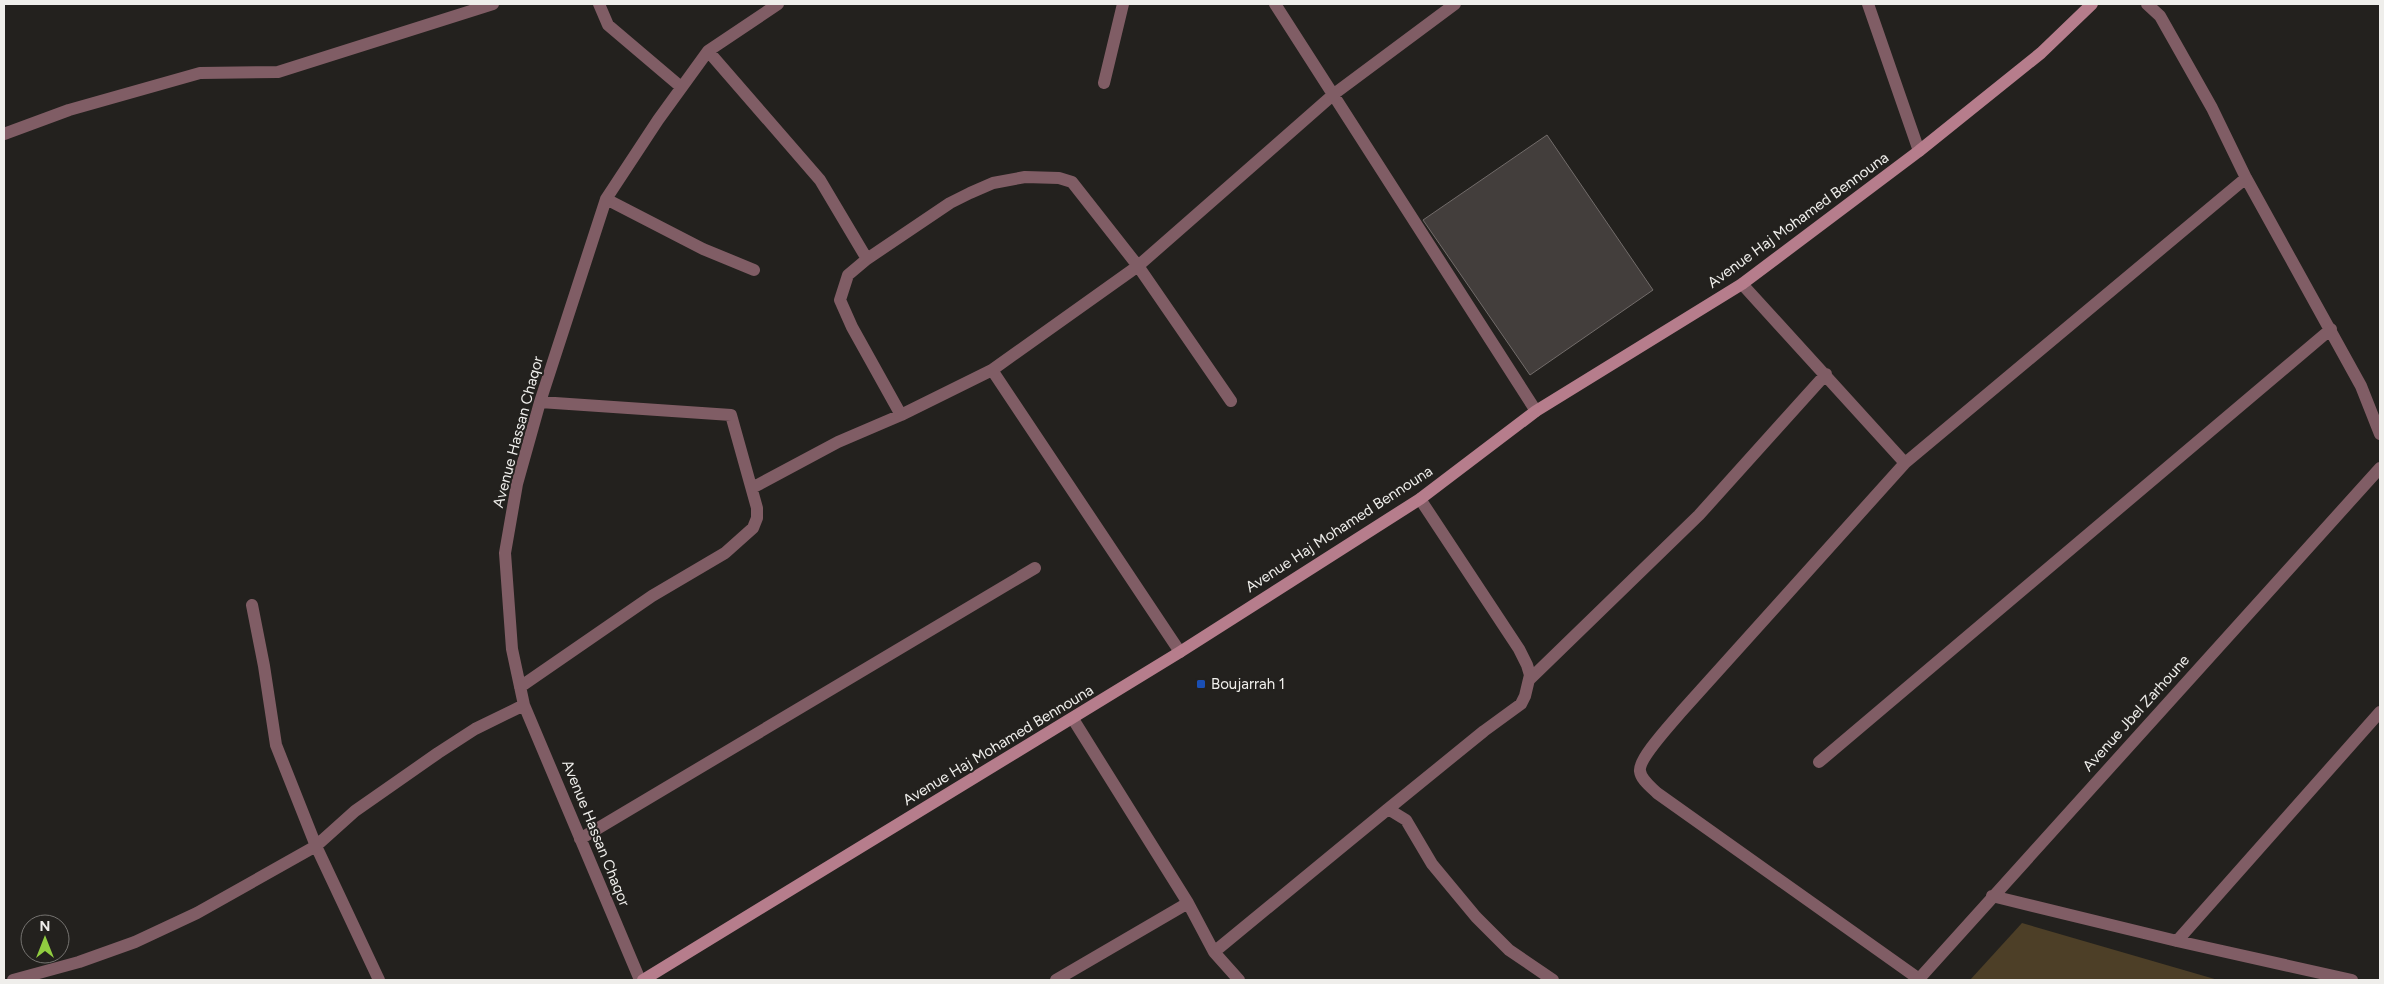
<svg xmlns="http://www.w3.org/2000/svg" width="2384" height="984" font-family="Figtree,sans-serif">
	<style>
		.green { fill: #4d3f27 }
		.building { fill: #433e3c; stroke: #726c6a }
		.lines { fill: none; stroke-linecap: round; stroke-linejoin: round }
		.street { stroke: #805d65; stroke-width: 12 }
		.secondary { stroke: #b67d8c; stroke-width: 12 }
		.transit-dot { fill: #1a4fb4; stroke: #23211e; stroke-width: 2 }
		.labels { text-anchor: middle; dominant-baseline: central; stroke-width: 4; stroke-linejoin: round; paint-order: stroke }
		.street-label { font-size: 15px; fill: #efeeeb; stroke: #23211e }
		.poi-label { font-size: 15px; fill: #efeeeb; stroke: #23211e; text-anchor: start }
	</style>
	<rect width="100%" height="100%" fill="#23211e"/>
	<path class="green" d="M2022,923L2218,980H1970Z"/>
	<path class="building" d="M1547,135L1653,290L1530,375L1423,220Z"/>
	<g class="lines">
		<path class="street" d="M599,4L608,25L681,87
			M1275,4L1536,411
			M1868,4L1919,151
			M2147,4L2160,16L2212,108L2246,178L2361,386L2380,434
			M708,51L820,180L867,259
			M1104,83L1123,4
			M4,134L69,110L200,73L278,72L493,4
			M606,199L703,249L754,270
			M1742,284L1905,463
			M992,370L1180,652
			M901,415L852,327L840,300L848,275L867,259L950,203L970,193L993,183L1025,177L1059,178L1072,182L1138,266L1231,401
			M752,488L838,442L901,415L992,370L1138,266L1334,94L1455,4
			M1420,499L1519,649L1527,665L1530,675L1525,696L1521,704L1484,731L1388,809L1406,820L1432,864L1476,917L1509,950L1553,980
			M252,605L264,666L276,745L316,846L379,980
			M1529,680L1699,515L1826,374
			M520,687L652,596L725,553L753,528L757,518V508L731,415L540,402
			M1073,719L1188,903L1214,952L1239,980
			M1819,762L2331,329
			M580,839L1035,568
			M1992,896L2177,941L2352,980
			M2177,941L2380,712
			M1214,952L1388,809
			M1919,979L1657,793C1651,787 1641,780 1640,771C1638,759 1672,723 1681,712L1905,463L2246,178
			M13,980L79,962L135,942L197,913L316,846L355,811L438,753L475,729L524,705
			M640,980L524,705L512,649L505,553L517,484L540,402L606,199L658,120L708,51L778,4
			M1056,980L1188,903
			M1918,980L2380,468"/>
		<path class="secondary" d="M643,980L1180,652L1420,499L1536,411L1742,284L1919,151L2041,53L2092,4"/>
	</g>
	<rect class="transit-dot" x="1196" y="679" width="10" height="10" rx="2.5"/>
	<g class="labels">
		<g class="street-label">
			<text transform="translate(1798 220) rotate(-36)">Avenue Haj Mohamed Bennouna</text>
			<text transform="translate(518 432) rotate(-75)">Avenue Hassan Chaqor</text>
			<text transform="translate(1339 529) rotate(-33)">Avenue Haj Mohamed Bennouna</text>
			<text transform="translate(2136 713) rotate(-48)">Avenue Jbel Zarhoune</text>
			<text transform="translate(998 745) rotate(-31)">Avenue Haj Mohamed Bennouna</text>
			<text transform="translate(596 833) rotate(68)">Avenue Hassan Chaqor</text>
		</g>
		<g class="poi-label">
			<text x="1211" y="684">Boujarrah 1</text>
		</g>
	</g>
	<rect width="2384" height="984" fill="none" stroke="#efeeeb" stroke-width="10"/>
	<g transform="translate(45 939)"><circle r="24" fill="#23211e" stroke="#757370"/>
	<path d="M0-4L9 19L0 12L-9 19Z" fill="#91cd40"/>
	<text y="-8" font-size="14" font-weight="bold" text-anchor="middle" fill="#efeeeb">N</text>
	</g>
</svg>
